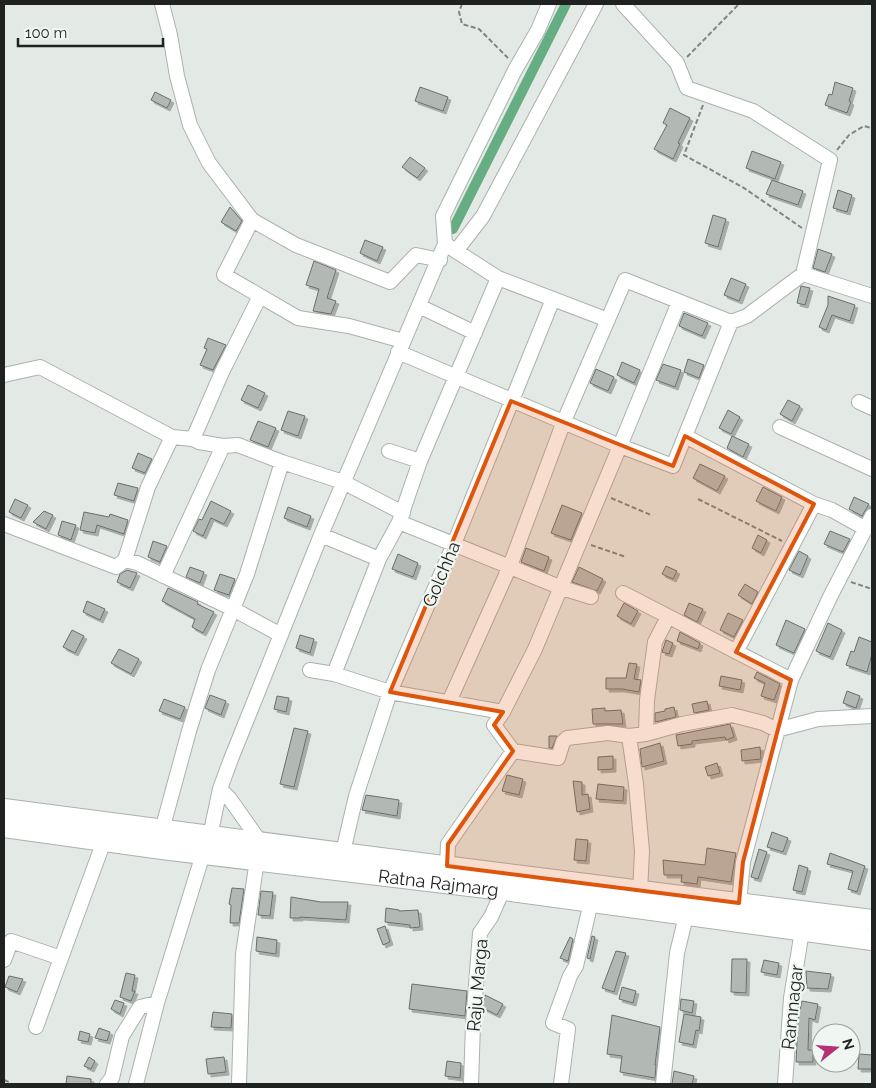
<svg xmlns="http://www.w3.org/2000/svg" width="876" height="1088" font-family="Raleway,sans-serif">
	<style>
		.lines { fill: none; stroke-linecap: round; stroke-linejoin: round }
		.canal { stroke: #66ad83; stroke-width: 10 }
		.building { fill: #b2b8b4; stroke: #696f6b; filter: url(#shadow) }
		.minor-casing { stroke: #abb1ad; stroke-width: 16 }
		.highway-casing { stroke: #abb1ad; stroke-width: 22 }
		.path { stroke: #808581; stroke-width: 2; stroke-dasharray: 5 2.5; stroke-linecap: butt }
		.minor { stroke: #fff; stroke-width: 14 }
		.highway { stroke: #fff; stroke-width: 20 }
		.marked { fill: #de560d; fill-opacity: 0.2; stroke: #de560d; stroke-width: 4; stroke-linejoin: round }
		.labels { text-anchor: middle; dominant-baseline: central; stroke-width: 4.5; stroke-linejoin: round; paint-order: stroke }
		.street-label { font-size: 18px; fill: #1f2220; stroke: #f0f7f2 }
	</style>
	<defs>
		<filter id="shadow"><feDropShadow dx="3" dy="3" stdDeviation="0" flood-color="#0004"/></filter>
	</defs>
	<rect width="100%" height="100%" fill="#e3eae5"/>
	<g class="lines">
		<path class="canal" d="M453,229L566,4"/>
	</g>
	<path class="building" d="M835,82L853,88L849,101L851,102L847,113L825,105L829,94L832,95Z
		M420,87L448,97L443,111L415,101Z
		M155,92L171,100L167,108L151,100Z
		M670,108L690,118L678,143L680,144L673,159L654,149L667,125L663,123Z
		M752,151L781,162L775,179L746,168Z
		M410,157L425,168L417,178L402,167Z
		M772,180L803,191L798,205L766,194Z
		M838,190L852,195L847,212L833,208Z
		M230,207L242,221L236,231L221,222Z
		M713,215L726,219L718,247L705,243Z
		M365,240L383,247L377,261L360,253Z
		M818,249L832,254L825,272L813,268Z
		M314,261L336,270L327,298L336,301L331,314L313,311L319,289L306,285Z
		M731,278L746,284L739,301L724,295Z
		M801,286L810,288L805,305L797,303Z
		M828,296L855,305L850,321L832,315L826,330L819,327L828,305Z
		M684,313L708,323L702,336L679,326Z
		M208,338L226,345L213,370L200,365L207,349L204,348Z
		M688,359L704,365L699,378L684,372Z
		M622,362L640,370L634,383L617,375Z
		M663,364L681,370L675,387L656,380Z
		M596,369L614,377L608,391L590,383Z
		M248,385L265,393L258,408L241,400Z
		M788,400L800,406L792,421L780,414Z
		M728,410L740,417L731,434L719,428Z
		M288,411L305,416L298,436L281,430Z
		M258,421L276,428L268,447L250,440Z
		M732,436L749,444L743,457L727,448Z
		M138,453L152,459L145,473L132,468Z
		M700,464L725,476L717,491L693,478Z
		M118,483L138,488L134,501L114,495Z
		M763,487L782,497L776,511L756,501Z
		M854,497L869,504L862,516L849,509Z
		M15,499L28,505L21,518L9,512Z
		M211,501L231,511L224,524L211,518L203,536L193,531L199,519L202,520Z
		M562,505L582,513L571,540L551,533Z
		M288,507L311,516L307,527L284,518Z
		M44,511L53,515L46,529L33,522Z
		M84,512L109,517L110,514L128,520L124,534L97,525L95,533L80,530Z
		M62,521L76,525L71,540L58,535Z
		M830,531L850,539L843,552L824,544Z
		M758,535L767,540L761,553L752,548Z
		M153,541L167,546L160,562L148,557Z
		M526,548L549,557L544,571L521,562Z
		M799,551L808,556L800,575L789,570Z
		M398,554L418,563L413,577L392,569Z
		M666,566L677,571L673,579L662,574Z
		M190,567L204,572L200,583L186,577Z
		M579,567L603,579L597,591L572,582Z
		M127,570L137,573L130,588L117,582L120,574Z
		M220,574L235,579L229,595L214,590Z
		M745,584L758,592L752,604L738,595Z
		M168,588L198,602L197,604L214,612L203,633L192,627L195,619L162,601Z
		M87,601L105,609L100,620L83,612Z
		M624,603L638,611L631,624L617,616Z
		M689,603L703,609L697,622L684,615Z
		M728,613L743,620L734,637L720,630Z
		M786,620L805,629L794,653L776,645Z
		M828,623L842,630L830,657L816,651Z
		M72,630L84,636L75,653L63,647Z
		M680,632L700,643L698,649L677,641Z
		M300,635L314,639L310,653L296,648Z
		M859,637L872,642V654L867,672L846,665L851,651L854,652Z
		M666,640L673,643L669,654L662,652Z
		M119,649L139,659L131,674L111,663Z
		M629,663L637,664L634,679L641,680L639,692L622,689H606V678H626Z
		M757,672L780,684L774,700L761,696L765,683L754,678Z
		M721,676L742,680L740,690L719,686Z
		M847,691L860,696L856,708L843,703Z
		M210,695L226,701L221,715L205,708Z
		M277,696L289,698L286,712L274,709Z
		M164,699L185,707L180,719L159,711Z
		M707,701L709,710L694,713L692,704Z
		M674,707L676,717L655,722V713L665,711V709Z
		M605,708V711L621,710L623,724H593L592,709Z
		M730,724L734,737L726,740L725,737L692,741V744L678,746L676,735Z
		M294,728L308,731L294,787L280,784Z
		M549,736H557L552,748H549Z
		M660,743L664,761L642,767L640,749Z
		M760,747L761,759L742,761L741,750Z
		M613,756V769L598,770V757Z
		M717,763L720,773L708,776L705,767Z
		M507,775L523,779L519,795L502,791Z
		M573,781L582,782V795L588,794L590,809L577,812Z
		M598,784L624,787L623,801L596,799Z
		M366,795L399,800L397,816L362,810Z
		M772,832L788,838L783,852L767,847Z
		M576,839L588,840L586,861L574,860Z
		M707,848L736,853L731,882L698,877L697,884L681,882L682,875H664L663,860L705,865Z
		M759,849L767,852L758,879L751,877Z
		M830,853L865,866L857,892L848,889L853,871L827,864Z
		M799,865L808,868L802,892L793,890Z
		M232,888L244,889L239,923H230L231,905L229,904Z
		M261,891L273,892L270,916L258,915Z
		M291,897L321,902H348L346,920L300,917V918H290Z
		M386,908L399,910V911L418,910L420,927L410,928V925L385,922Z
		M385,926L390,942L383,945L377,929Z
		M592,936L595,937L590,959L587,958Z
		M257,937L277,940L276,954L256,951Z
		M570,937L573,939L568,961L560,958Z
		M616,951L626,953L614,992L602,988Z
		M732,959H747L746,993L731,992Z
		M764,960L779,963L777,975L761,972Z
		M806,971L831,974L828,989L807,988Z
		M126,973L135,975L132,991H135L131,1001L120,997Z
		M9,976L23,979L17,992L5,987Z
		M412,984L467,991L465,1016L409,1009Z
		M622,987L636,991L633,1003L619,999Z
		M485,995L503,1004L497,1015L483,1008Z
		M681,999L694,1001L692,1013L680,1010Z
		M115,1000L124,1003L120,1014L111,1009Z
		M802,1001L818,1004L815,1020L809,1018L808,1050H813V1062H796L798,1020Z
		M213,1012L232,1014L231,1028L211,1027Z
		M684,1014L701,1017L699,1031L696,1030L693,1045L679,1042Z
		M612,1015L660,1027L655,1065H656L655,1078L620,1072L622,1056L607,1054Z
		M99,1028L110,1032L107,1041L95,1038Z
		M80,1031L90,1034L88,1042L78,1040Z
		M859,1054L872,1055V1069H858Z
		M89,1057L95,1061L91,1069L84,1066Z
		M224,1057L226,1072L208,1074L206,1059Z
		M447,1061L461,1063L460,1078L445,1076Z
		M674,1071L694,1076L692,1084H672Z
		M67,1076L91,1079V1084H66Z"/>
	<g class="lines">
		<defs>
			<path id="minor" d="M162,4L170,35L177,76L190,125L209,163L252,220L296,245L390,282L416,255L440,260
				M623,4L677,63L687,88L753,111L830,160L803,274L872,296
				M252,220L224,275L298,318L349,326L403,341
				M456,251L483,216L596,4
				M498,278L608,320
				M419,306L475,333
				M731,322L747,316L803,274
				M398,352L620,446L679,302
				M4,375L40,367L172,437
				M859,402L872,408
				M780,427L872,469
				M685,436L814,504L832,510L866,529
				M193,439L222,372L260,296
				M389,451L420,461
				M282,462L343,482L403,513
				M399,522L562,588L591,597
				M4,524L116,567L125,560L137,563L233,609L208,670L189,731L162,830
				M321,535L379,559
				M125,560L148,487L172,437L193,439L199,442L223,446
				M163,576L223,446L238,445L282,462L247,574L233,609L281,635
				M623,593L791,680
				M736,652L814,504
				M310,670L334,674L390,692L503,712
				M334,674L379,559L399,522L420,461L498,278L445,244
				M449,702L510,566L564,421L625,280L731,322L673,466L620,446L535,649L503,712L494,725L513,751L558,758L563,742L567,738L608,733L629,736
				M646,734L647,700L655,642L668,617
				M220,789L230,799L261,843
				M210,836L220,789L231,759L321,535L445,244L443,216L515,70L538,30L549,4
				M343,852L356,796L390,692L454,544L553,299
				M447,866L448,844L513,751
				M640,892L642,851L636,784L629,736L646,734L682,724L732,715L763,723L777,730L818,719L872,716
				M739,903L743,862L791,680L831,595L872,516
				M4,960L11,941L61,958L104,841
				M36,1027L61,958
				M107,1084L112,1078L122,1036L140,1007L157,1003
				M136,1084L157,1003L203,854
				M239,1084L243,954L257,860
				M471,1084L473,1024L480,933L491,917L503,890
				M561,1084L568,1029L553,1023L570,976L576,966L591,902
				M663,1084L677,953L686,916
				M785,1084L791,998L802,931"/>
			<g id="highway">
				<path d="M4,809C293,847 583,884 872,920"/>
				<path id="s1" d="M4,827L162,849L503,890L872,940"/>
			</g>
		</defs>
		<use href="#minor" class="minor-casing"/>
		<use href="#highway" class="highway-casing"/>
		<path class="path" d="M462,4L459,12L462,24L479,29L508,58
			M687,57L739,4
			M703,105L684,155L744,188L802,228
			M837,150L849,135L864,126L872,128
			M611,498L651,515
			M698,499L782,541
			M591,545L626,557
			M851,582L872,589
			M4,1080L9,1082"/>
		<use href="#minor" class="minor"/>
		<use href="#highway" class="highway"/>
	</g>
	<path class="marked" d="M511,401L673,466L685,436L814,504L736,652L791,680L743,862L739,903L447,866L448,844L513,751L494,725L503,712L390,692Z"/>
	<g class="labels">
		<g class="street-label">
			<text transform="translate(441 574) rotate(-67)">Golchha</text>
			<text stroke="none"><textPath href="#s1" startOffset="438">Ratna Rajmarg</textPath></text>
			<text transform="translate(477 985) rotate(-85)">Raju Marga</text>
			<text transform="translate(792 1007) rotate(-84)">Ramnagar</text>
		</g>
	</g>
	<rect width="876" height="1088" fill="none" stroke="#1f2220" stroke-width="10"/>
	<g transform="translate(836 1048) rotate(73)"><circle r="24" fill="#f0f7f2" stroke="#9ca29e"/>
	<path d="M0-4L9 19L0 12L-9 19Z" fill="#b53075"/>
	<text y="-8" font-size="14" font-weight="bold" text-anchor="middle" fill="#1f2220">N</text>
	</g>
	<path d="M18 38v8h145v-8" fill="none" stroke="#1f2220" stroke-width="2.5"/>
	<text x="25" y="38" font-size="15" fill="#1f2220" stroke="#f0f7f2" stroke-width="4" paint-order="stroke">100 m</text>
</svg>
